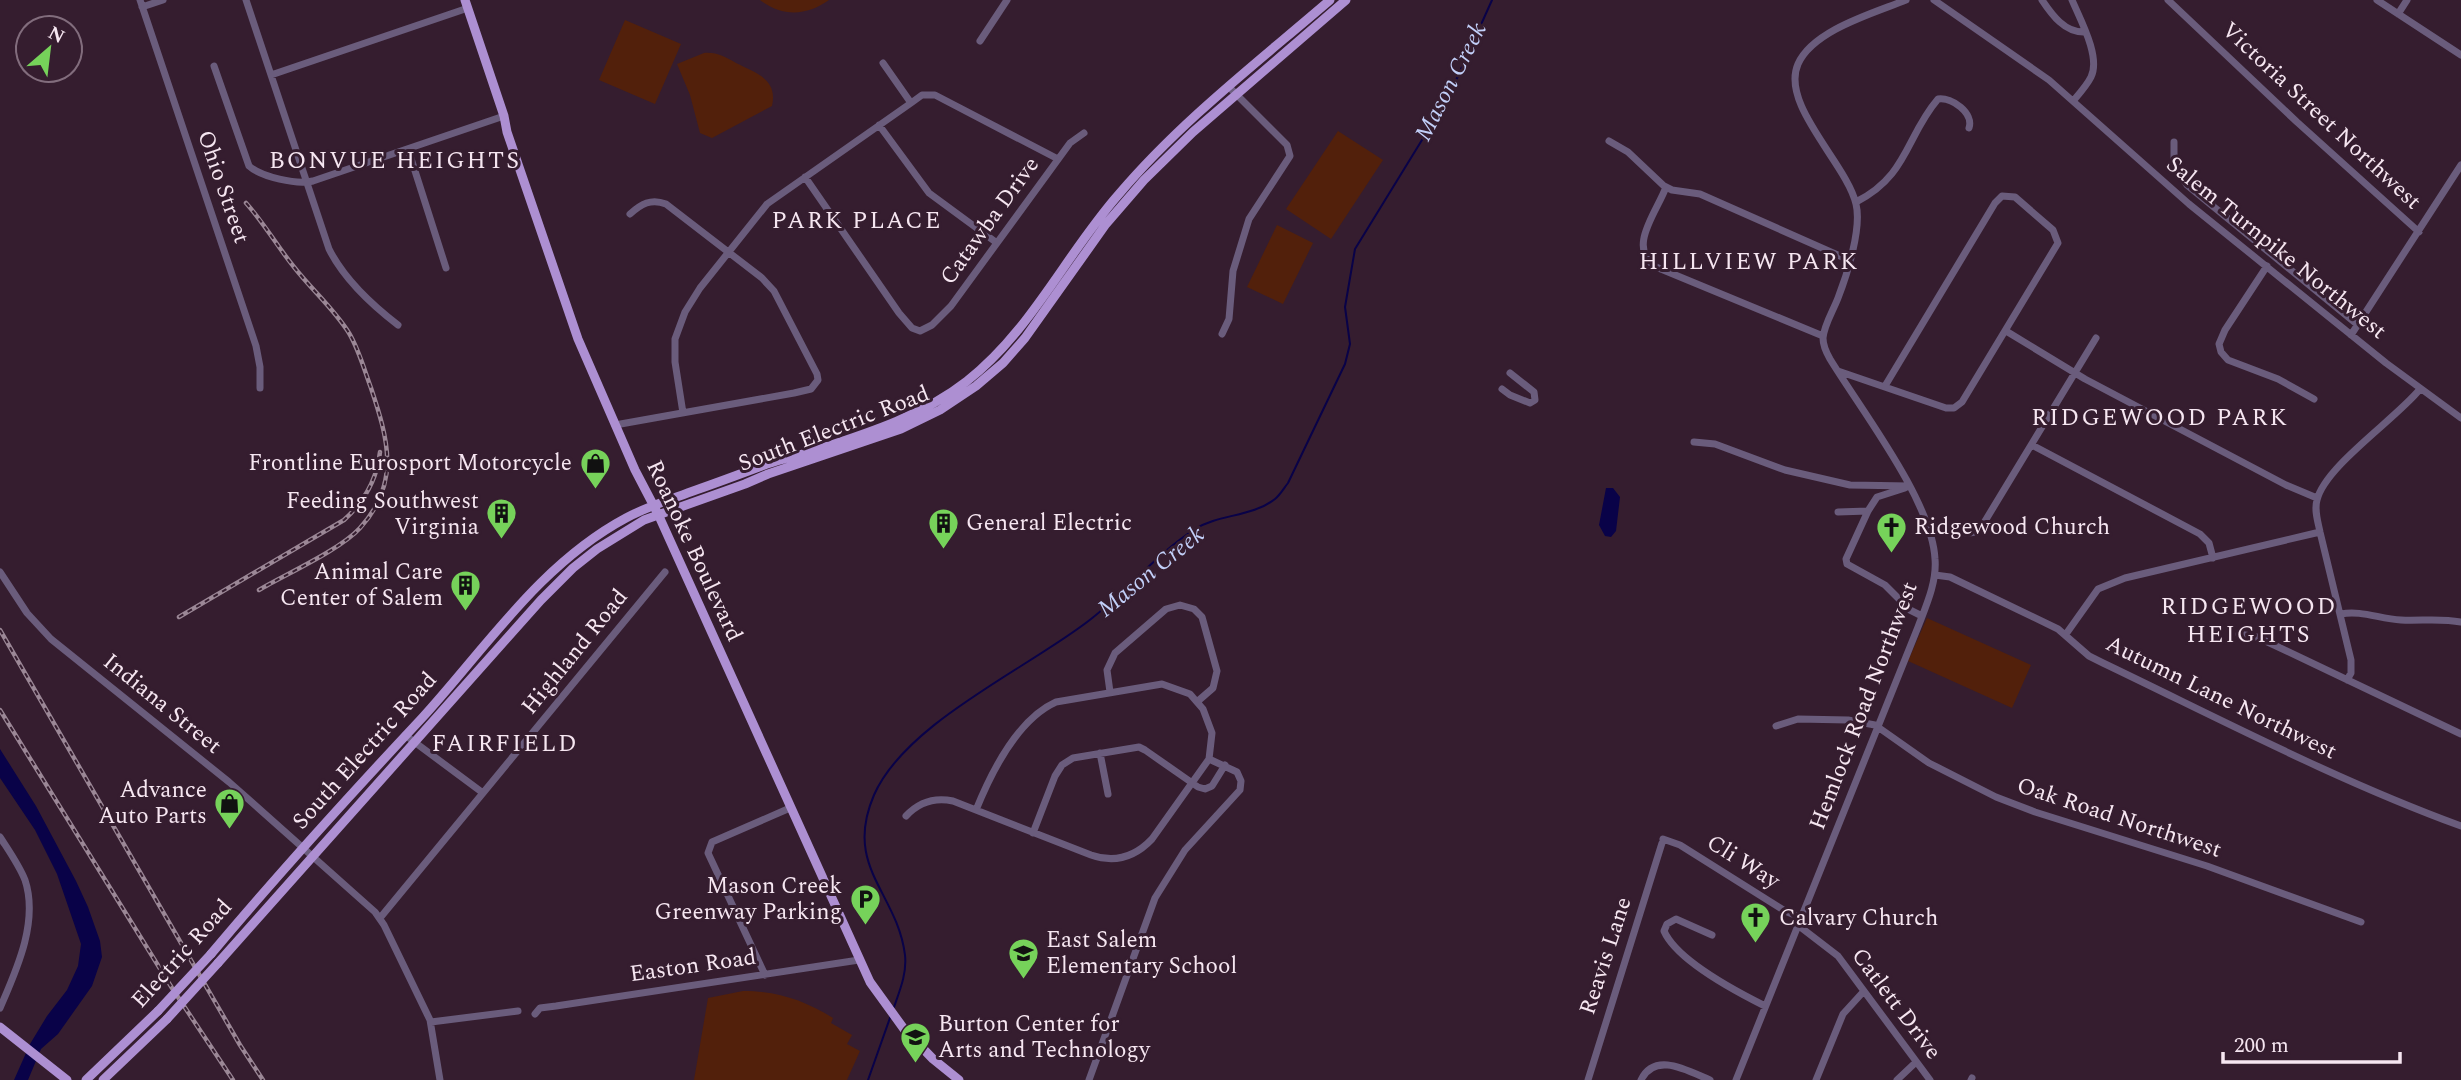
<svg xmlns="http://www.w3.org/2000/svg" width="2461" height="1080" font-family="Spectral,serif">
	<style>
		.green { fill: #52200b }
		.water { fill: #090248 }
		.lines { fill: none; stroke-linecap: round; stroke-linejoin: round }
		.stream { stroke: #090248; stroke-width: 2 }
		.minor { stroke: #6a5c7c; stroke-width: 7 }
		.major { stroke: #ad8fd2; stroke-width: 9 }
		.rail-casing { stroke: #9b8796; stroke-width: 4.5 }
		.rail { stroke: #351d2f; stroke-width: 2; stroke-dasharray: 5; stroke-linecap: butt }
		.major-bridge { stroke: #ad8fd2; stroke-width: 9 }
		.labels { text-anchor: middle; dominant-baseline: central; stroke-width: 6; stroke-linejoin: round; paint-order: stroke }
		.street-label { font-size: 23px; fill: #f6e6f1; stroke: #351d2f }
		.poi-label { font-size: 23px; fill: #f6e6f1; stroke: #351d2f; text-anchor: end }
		.water-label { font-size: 24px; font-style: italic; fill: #c2cff8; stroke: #351d2f }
		.neighbourhood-label { font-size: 24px; letter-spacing: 2px; fill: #f6e6f1; stroke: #351d2f }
	</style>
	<rect width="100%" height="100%" fill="#351d2f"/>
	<path class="green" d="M760,0H829C807,16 782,17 760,0Z
		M625,20L681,44L655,104L599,80Z
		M704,53C717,52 725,57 736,63C756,73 778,79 772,106L712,138L700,133L690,95L677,64Z
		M1338,131L1383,160L1331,239L1286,209Z
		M1277,225L1313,243L1283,304L1247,287Z
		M1927,618L2031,665L2012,708L1908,661Z
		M743,991C777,991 804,1000 833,1018L831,1023L852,1035L847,1044L860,1051L847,1080H694L708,998Z"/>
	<path class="water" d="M1606,488H1613L1620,497L1616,531L1611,537L1605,536L1599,525Z
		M0,749L36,806L76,881L88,907L100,941L102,957L92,986L58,1034L41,1049L28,1080H14L30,1044L47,1016L67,990L78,966L81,944L57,874L35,830L0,778Z"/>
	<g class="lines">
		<path class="stream" d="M894,1007C900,990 907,973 905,955C897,892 843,867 874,795C906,722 1029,668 1091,619C1127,591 1156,554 1195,529C1219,514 1252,517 1275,499C1280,495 1284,488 1288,483L1345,364L1350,344L1345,307L1355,249L1449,96L1492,0
			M868,1080L891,1015"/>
		<path class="minor" d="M140,0L256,346L260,367V388
			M246,0L329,249C344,279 372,305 398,325
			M1934,0L2049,80L2189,204L2386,363L2461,418
			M2042,0C2052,15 2065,33 2085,32
			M2072,0C2080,19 2101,57 2091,77C2087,85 2080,93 2074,100
			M2168,0L2297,122L2419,232
			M2377,0L2461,55
			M142,7L163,0
			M2398,14L2407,0
			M980,41L1007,0
			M883,63L911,103
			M214,66L249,166C261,177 297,185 313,181L504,116
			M271,75L468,8
			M879,125L929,193L997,243
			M1609,141L1628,152L1664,186L1672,190L1700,194L1849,260
			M2174,142V166L2187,185L2358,325
			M408,149L446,268
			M805,177L899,313L912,328L920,331L932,325L951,306L1070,143L1084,133
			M1666,187C1657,212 1626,248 1656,267L1823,336
			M1856,202C1908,176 1906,136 1938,99C1952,97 1974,113 1969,128
			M2267,266L2225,330L2219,344L2221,352L2228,360L2278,379L2314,399
			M2006,331L2085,379L2286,485L2317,498
			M1222,334L1229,319L1233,271L1249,219L1290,156L1287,145L1229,87
			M2351,335L2461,165
			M1838,371L1946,408H1954L1962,402L2058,243L2053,230L2015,197L2002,196L1995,203L1885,386
			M1502,389L1510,395L1530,403L1535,400L1534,392L1510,373
			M683,413L675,362V339L685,312L700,288L767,204L911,103L922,95H935L1058,159
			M615,425L794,393L811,389L818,380L817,374L774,291L762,278L666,204C651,198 641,204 630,214
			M1694,442L1715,444L1785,470L1850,485L1909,486
			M2032,445L2200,534L2209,543L2213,558
			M1868,511L1846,559L1847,564L1885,585L1910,610L1922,616
			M1838,512L1868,511L1877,497L1905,488
			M1929,530C1943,529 1968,536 1979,531L2096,338
			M0,572L27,613L51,639L229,782L375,912L384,925L430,1020L440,1080
			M1935,575L1950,577L2058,629L2089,656L2103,663C2222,720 2338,781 2461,826
			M2341,614C2361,610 2380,619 2401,620C2421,621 2441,618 2461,622
			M2066,634L2098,589L2125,578L2320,532
			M2239,634L2257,637L2274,645L2461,734
			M2347,680L2351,673V660L2320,532C2318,522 2314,510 2317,500C2325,466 2397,418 2420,389
			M1110,692L1107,670L1115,653L1166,609L1180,605L1194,609L1202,617L1217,671L1213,688L1198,701
			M1776,726L1798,719L1848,720L1875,725L1929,763L1996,797L2035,812L2207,866L2361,922
			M405,735L483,793
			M1100,753L1108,794
			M906,816C919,802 934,797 953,801L1091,855C1114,863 1135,857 1152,839L1209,759L1212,733L1203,709L1190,694L1162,684L1056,702C1018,719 991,773 976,810
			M1033,833L1055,776L1062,765L1073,758L1139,747L1145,750L1198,787L1205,789L1212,786L1225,765
			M0,837C9,851 19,865 25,880C39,922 16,971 0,1008
			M1663,839L1680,845L1785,911L1802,918
			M380,918L665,572
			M1799,926L1838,956L1930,1080
			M1712,935L1676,919L1667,924L1664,931C1677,961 1737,992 1765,1006
			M765,975L708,853L712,842L790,808
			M535,1014L540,1008L556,1006L859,960
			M431,1022L518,1011
			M1089,1080L1155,898L1185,850L1240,790L1241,781L1237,772L1209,759
			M1588,1080L1662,843
			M1641,1080C1655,1051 1688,1071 1710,1080
			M1736,1080L1918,627C1926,606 1937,582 1935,559C1932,501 1861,410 1830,359C1826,352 1823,346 1823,338C1824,325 1833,311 1838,298C1847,275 1862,228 1856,204C1847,164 1780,105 1798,64C1813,30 1874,13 1906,0
			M1816,1080L1843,1014L1864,991
			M1897,1080L1915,1063
			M1971,1080L1972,1078"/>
		<path class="major" d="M465,0L504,116L507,132L578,339L635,470L658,514L870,982L904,1029L933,1059L959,1080
			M211,954C279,873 350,795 422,718C486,648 540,564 626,518C648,506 672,499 696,490C719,482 743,473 767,464C781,459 796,456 810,452C865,434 921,417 967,381C1031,331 1066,254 1119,194C1181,121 1258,62 1330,0
			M218,963L541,600L573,568L597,549L644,520L745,484L768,474L901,429L940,410L976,386L1003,363L1025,338L1106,224L1144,180L1193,132L1346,0
			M0,1027L67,1080
			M86,1080L158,1011
			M103,1080L167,1019"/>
		<defs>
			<path id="rail" d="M246,203C264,223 277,246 294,267C312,290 334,309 349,333C359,350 364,369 371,388C388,439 401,483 360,528C340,550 286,574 259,590
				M179,617L344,520C364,502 377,479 380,452
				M0,630L240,1045L263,1080
				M0,710L172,988L233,1080"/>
		</defs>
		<use href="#rail" class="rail-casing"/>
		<use href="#rail" class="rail"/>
		<path class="major-bridge" d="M158,1011L211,954
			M167,1019L218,963"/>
	</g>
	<defs>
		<symbol id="shop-pin" viewBox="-11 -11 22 30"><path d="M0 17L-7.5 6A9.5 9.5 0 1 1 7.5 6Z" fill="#76d25a" stroke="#351d2f"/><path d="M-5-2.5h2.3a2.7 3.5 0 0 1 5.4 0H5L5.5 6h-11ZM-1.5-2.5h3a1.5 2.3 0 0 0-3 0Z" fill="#111"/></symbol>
		<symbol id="building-pin" viewBox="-11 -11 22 30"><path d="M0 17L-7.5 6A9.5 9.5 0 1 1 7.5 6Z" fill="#76d25a" stroke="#351d2f"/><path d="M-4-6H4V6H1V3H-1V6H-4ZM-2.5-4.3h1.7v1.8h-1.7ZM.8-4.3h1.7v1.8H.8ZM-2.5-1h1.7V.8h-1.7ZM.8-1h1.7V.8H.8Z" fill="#111"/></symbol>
		<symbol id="church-pin" viewBox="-11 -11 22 30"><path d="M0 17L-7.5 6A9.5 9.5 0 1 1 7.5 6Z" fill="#76d25a" stroke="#351d2f"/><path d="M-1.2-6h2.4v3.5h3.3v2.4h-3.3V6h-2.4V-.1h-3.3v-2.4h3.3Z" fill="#111"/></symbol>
		<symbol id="parking-pin" viewBox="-11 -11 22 30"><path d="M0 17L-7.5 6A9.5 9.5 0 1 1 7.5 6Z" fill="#76d25a" stroke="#351d2f"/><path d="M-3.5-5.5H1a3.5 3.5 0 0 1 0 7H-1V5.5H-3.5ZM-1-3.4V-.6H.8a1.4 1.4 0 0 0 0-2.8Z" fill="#111"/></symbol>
		<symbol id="school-pin" viewBox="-11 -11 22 30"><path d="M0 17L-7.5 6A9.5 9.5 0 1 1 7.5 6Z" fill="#76d25a" stroke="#351d2f"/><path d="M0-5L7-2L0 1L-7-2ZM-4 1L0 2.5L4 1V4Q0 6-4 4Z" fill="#111"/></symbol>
	</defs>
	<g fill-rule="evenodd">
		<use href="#shop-pin" x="578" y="446" width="35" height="47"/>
		<use href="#building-pin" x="484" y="496" width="35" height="47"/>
		<use href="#building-pin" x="926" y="506" width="35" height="47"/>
		<use href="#church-pin" x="1874" y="510" width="35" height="47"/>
		<use href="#building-pin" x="448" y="568" width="35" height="47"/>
		<use href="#shop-pin" x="212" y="786" width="35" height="47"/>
		<use href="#parking-pin" x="848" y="882" width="35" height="47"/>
		<use href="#church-pin" x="1738" y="900" width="35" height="47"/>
		<use href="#school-pin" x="1006" y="936" width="35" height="47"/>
		<use href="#school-pin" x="898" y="1020" width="35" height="47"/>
	</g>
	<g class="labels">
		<g class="street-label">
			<text transform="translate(2321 116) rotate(43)">Victoria Street Northwest</text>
			<text transform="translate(223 187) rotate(71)">Ohio Street</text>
			<text transform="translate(990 221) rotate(-54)">Catawba Drive</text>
			<text transform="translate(2276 248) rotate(39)">Salem Turnpike Northwest</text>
			<text transform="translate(834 429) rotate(-21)">South Electric Road</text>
			<text transform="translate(694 551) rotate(65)">Roanoke Boulevard</text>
			<text transform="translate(575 652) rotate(-51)">Highland Road</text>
			<text transform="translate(2221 698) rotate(26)">Autumn Lane Northwest</text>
			<text transform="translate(162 704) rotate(39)">Indiana Street</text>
			<text transform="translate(1864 706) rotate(-69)">Hemlock Road Northwest</text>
			<text transform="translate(365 751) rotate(-48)">South Electric Road</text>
			<text transform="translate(2119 818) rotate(18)">Oak Road Northwest</text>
			<text transform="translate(1743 862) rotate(32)">Cli Way</text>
			<text transform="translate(182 954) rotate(-48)">Electric Road</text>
			<text transform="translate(1606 956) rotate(-72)">Reavis Lane</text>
			<text transform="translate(693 966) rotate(-8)">Easton Road</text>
			<text transform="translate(1896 1004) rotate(53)">Catlett Drive</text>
		</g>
		<g class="poi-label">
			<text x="572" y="463">Frontline Eurosport Motorcycle</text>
			<text x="479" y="501">Feeding Southwest<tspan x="479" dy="26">Virginia</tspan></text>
			<text x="966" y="523" text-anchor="start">General Electric</text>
			<text x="1914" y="527" text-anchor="start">Ridgewood Church</text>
			<text x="443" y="572">Animal Care<tspan x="443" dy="26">Center of Salem</tspan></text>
			<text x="207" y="790">Advance<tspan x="207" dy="26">Auto Parts</tspan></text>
			<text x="842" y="886">Mason Creek<tspan x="842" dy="26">Greenway Parking</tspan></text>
			<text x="1779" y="918" text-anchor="start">Calvary Church</text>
			<text x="1046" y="940" text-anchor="start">East Salem<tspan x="1046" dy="26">Elementary School</tspan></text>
			<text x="938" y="1024" text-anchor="start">Burton Center for<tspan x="938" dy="26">Arts and Technology</tspan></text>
		</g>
		<g class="water-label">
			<text transform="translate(1451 82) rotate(-63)">Mason Creek</text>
			<text transform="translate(1151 572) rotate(-39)">Mason Creek</text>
		</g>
		<g class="neighbourhood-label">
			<text x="395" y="161">BONVUE HEIGHTS</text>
			<text x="857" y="221">PARK PLACE</text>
			<text x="1749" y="262">HILLVIEW PARK</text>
			<text x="2160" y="418">RIDGEWOOD PARK</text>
			<text x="2249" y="607">RIDGEWOOD<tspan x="2249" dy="28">HEIGHTS</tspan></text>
			<text x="505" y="744">FAIRFIELD</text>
		</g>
	</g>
	<g transform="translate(49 49) rotate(28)"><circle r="33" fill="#351d2f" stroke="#826d7d" stroke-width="2"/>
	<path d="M0-5L12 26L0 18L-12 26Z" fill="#76d25a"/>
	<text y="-10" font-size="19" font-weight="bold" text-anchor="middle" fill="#f6e6f1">N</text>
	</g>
	<path d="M2223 1052v10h177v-10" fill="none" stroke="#f6e6f1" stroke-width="3.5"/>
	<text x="2234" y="1052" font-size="21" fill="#f6e6f1" stroke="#351d2f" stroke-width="5" paint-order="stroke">200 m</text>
</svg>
